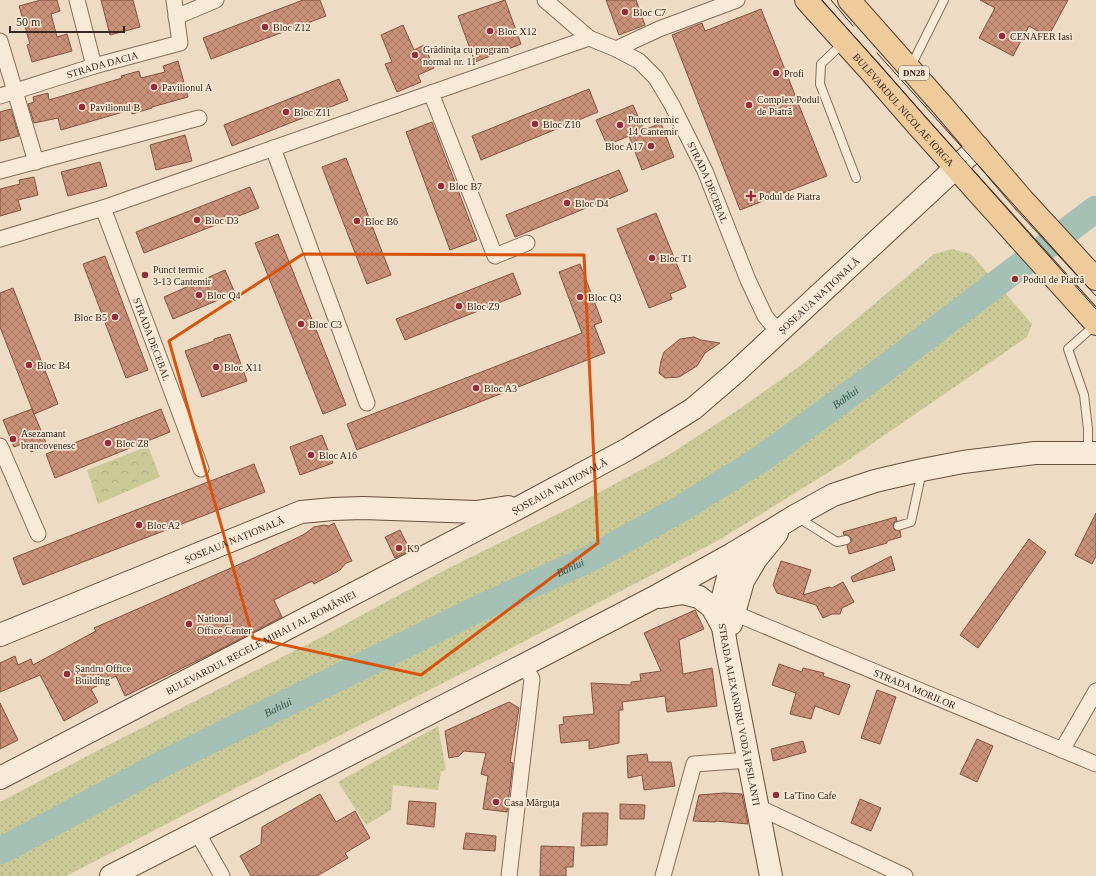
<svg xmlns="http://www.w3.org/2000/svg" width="1096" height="876" font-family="'Times New Roman',serif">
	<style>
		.grass { fill: url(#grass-dots) }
		.park { fill: url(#park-crowns) }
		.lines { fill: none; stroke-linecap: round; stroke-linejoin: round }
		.river { stroke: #a5c0b5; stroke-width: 27 }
		.building { fill: url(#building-cross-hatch); stroke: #855341 }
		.lane-casing { stroke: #876c5a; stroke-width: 10 }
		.street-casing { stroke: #876c5a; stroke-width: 17 }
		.secondary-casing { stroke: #684e3d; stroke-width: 24 }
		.primary-casing { stroke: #543c2e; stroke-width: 24 }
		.lane { stroke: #f8ead6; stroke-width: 8 }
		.street { stroke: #f8ead6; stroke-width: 15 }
		.secondary { stroke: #f8ead6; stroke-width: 22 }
		.primary { stroke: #efcb9b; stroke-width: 22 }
		.tram { stroke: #37271e; stroke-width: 1 }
		.marked { fill: none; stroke: #d6540e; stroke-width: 3; stroke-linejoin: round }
		.poi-dot { fill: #942c39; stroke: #f4e6d2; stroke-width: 1.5 }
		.labels { text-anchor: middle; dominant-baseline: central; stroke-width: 3.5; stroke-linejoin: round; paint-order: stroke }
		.shield { fill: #f4e6d2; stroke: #706054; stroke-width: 1 }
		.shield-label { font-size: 9px; font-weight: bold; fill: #37271e }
		.poi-label { font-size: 10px; fill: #37271e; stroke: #f4e6d2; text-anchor: start }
		.street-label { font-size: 10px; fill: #37271e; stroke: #f4e6d2 }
		.water-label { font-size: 11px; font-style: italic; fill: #2e564f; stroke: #f4e6d2 }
	</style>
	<defs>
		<pattern id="grass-dots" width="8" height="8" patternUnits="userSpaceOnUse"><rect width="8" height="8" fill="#cbca97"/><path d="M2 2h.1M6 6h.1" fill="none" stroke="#afae82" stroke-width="1.8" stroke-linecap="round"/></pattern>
		<pattern id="park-crowns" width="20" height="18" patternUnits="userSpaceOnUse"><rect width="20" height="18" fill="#cbca97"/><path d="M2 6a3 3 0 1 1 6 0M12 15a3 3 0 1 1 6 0" fill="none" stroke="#afae82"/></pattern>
		<pattern id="building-cross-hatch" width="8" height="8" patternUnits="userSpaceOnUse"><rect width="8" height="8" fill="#ca917a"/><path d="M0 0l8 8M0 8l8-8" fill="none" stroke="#a57663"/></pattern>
	</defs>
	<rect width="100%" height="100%" fill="#eddbc3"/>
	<path class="grass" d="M952,249L971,254L1032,324L1027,337L850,459L719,540L500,654L240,786L66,876H0V802L112,743L318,639L445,570L570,508L667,456L738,410L800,366L934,254Z
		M438,726L446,770L441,771L438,790L393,785L391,810L366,825L338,782Z"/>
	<path class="park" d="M148,446L160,477L98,504L87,470Z"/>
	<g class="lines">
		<path class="river" id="s1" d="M0,851L164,763L484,606L593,557L682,508L761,459L884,369L992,287L1096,209"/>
	</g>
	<path class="building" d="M41,0H57L60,11L51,14L57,37L67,34L72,51L32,62L27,45L30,44L19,6Z
		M101,0H133L140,27L110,35Z
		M303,0H320L326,16L211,59L203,38Z
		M505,0L521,44L475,62L458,16Z
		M606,0H636L645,25L619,35Z
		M980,0H1068L1048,37L1029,26L1013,56L979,38L995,8Z
		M761,9L827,176L740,210L672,35L702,23L705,31Z
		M403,25L414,50L424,45L434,68L418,75L421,82L397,92L385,64L392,62L381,35Z
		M178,61L188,97L152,107V108L132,114L130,110L61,130L58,118L34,123L28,104L34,102L33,97L48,93L49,100L122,78L121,76L139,71L141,78L165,72L163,66Z
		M339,79L348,100L232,146L224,125Z
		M589,89L598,112L481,160L472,136Z
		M633,105L644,130L661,123L674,157L642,170L629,136L607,145L596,120Z
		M11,109L19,136L0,141V112Z
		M432,122L477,240L450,250L406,132Z
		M185,135L192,161L156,170L150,145Z
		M346,158L391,275L367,284L322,167Z
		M100,162L107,186L68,196L61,172Z
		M619,170L628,191L515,237L506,215Z
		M34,177L38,195L18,200L21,210L0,216V189L20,184L19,180Z
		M250,187L259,208L144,253L136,232Z
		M656,213L686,287L670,294L672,299L649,308L617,229Z
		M278,234L346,405L323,414L255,243Z
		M105,256L148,370L126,378L83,264Z
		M580,264L602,322L594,325L605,353L357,450L347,424L582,333L559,272Z
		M225,270L235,293L173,319L164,297Z
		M513,273L521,294L405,340L396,319Z
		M13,288L58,404L34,414L0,327V293Z
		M230,334L247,381L202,397L185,351L214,341V339Z
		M694,337L701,340L720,343L705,353L697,366L679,377L665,378L659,373L661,361L664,352L680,339Z
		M32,409L47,445L31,452L27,442L14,447L3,420Z
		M161,409L170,432L55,478L46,454Z
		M322,435L333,463L300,475L290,447Z
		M254,464L265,492L23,585L13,558Z
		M1096,513V556L1092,564L1075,555Z
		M896,517L897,521L894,523L893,527L895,530L900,531L901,537L887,541V543L849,554L847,545L851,542V538L848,535H844L843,532Z
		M334,523L352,561L346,563L340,570L314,584L312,581L274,600L282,617L211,654L125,696L116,676L91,689L98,702L64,721L40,675L0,692V663L15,656L18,665L31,659L33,665L96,631L94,628L256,557L303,535L314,527L324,525L329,526Z
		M400,530L410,550L395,558L385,537Z
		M1029,539L1046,552L978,648L960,635Z
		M891,556L895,570L853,582L851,577Z
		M781,561L811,570L803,595L829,587L832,588L843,582L854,602L842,608L840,614H832L823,618L816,605L777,593L773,585Z
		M695,610L704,629L679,640L683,674L712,668L717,706L667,712L665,696L622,702L623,710H619V743L589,749V740L561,743L559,725L564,724L563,717L594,714L591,683L631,685V682L641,681L640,674L661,671L644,633Z
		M779,664L802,672L803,668L824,673L823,676L850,685L839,715L815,706L811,719L790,714L796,693L772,685Z
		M877,690L896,697L880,744L861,738Z
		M509,702L519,708L510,762L513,763L507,812L483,809L488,776L481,774L486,753L464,751L459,756L449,758L445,731Z
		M0,703L18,740L0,749Z
		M977,739L993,746L977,782L960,774Z
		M803,741L806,752L773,761L771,749Z
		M647,754L648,762H671L675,786L644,790L642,775L628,778L627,756Z
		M724,793L742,794L748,824L716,821L715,822L693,821L699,795Z
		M320,794L336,822L355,811L370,838L345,853L348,858L317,876H251L240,856L261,844L262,827Z
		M860,799L881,808L871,831L851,823Z
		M409,801L436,803L434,827L407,824Z
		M620,804L645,805L644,819H620Z
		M583,813H608L607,845L581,846Z
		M466,833L496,836L495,851L463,849Z
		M541,846L574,847L573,867H566V876H540Z"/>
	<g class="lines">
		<defs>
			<path id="lane" d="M843,43L821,64L820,84L856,178
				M910,68L944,0
				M1088,452V429L1084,395L1068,349L1095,325
				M797,517L837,542L846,540
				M898,526L911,522L922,471"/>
			<g id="street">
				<path d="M77,0L94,66"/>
				<path id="s2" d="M545,0L589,38L616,49L639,61L656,78L672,105L705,171L748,280L765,316L778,332"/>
				<path d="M176,17L216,0"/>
				<path d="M0,41L36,162"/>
				<path d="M616,49L659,29L737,0"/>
				<path d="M431,93L495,256L527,243"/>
				<path id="s3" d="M0,96L94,66L180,43L174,0"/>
				<path d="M273,148L367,403"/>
				<path d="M0,171L199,118"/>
				<path id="s4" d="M103,208L201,469"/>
				<path d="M0,239L103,208L431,93L589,38"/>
				<path d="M0,446L38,534"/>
				<path id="s5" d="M734,613L1096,764"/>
				<path d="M1062,750L1096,691"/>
				<path d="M758,807L905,876"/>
				<path d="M197,832L222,876"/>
				<path d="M509,876L532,679L524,665"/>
				<path d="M663,876L694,764L749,760"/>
			</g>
			<g id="secondary">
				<path id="s6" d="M734,553L720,609L726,645L771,876"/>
				<path d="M660,597L683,593L699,597L712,607L723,627"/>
				<path d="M731,624L743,581L756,559L777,533"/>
				<path id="s7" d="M0,635L301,512L333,509L363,508L476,512L508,507"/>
				<path id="s8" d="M0,778L522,506L628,449L693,409L736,372L978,147"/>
				<path d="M111,876L524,665L651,599L734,553L795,516L833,495L875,481L922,470L963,462L1035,453H1096"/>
			</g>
			<g id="primary">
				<path id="s9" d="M806,0L870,71L918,126L1096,324"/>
				<path d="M849,0L942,105L1023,200L1096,279"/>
			</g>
		</defs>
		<use href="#lane" class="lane-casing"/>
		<use href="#street" class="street-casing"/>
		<use href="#secondary" class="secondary-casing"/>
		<use href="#primary" class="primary-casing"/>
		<use href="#lane" class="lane"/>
		<use href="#street" class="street"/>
		<use href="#secondary" class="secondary"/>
		<use href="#primary" class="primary"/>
		<path class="tram" d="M822,0L1096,309
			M831,0L853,26
			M877,53L1096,296"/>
	</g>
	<path class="marked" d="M303,254L584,255L598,543L421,675L253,638L169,341Z"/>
	<g class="poi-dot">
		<circle cx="625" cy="12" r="4"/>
		<circle cx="265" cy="27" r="4"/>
		<circle cx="490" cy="31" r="4"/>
		<circle cx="1002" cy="36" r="4"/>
		<circle cx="415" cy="55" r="4"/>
		<circle cx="776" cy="73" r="4"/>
		<circle cx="154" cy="87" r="4"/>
		<circle cx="749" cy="105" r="4"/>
		<circle cx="82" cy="107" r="4"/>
		<circle cx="286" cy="112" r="4"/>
		<circle cx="535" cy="124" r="4"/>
		<circle cx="620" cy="125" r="4"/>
		<circle cx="651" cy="146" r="4"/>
		<circle cx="441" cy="186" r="4"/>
		<path d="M749 190h4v4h4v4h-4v4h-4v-4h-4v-4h4z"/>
		<circle cx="567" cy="203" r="4"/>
		<circle cx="197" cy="220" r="4"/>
		<circle cx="357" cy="221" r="4"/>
		<circle cx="652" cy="258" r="4"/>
		<circle cx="145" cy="275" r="4"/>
		<circle cx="1015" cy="279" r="4"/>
		<circle cx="199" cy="295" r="4"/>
		<circle cx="580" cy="297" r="4"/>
		<circle cx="459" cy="306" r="4"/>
		<circle cx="115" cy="317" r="4"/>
		<circle cx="301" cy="324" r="4"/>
		<circle cx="29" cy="365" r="4"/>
		<circle cx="216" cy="367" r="4"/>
		<circle cx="476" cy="388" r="4"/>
		<circle cx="13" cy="439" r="4"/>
		<circle cx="108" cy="443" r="4"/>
		<circle cx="311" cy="455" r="4"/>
		<circle cx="139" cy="525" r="4"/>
		<circle cx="399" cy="548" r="4"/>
		<circle cx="189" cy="624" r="4"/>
		<circle cx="67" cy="674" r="4"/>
		<circle cx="776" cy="795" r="4"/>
		<circle cx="496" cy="802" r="4"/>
	</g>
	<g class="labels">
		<rect class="shield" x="899" y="66" width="30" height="14" rx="3"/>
		<g class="shield-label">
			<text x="914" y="73">DN28</text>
		</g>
		<g class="poi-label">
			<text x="633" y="12">Bloc C7</text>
			<text x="273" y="27">Bloc Z12</text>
			<text x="498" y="31">Bloc X12</text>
			<text x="1010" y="36">CENAFER Iasi</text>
			<text x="423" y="49">Grădinița cu program<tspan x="423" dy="12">normal nr. 11</tspan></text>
			<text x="784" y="73">Profi</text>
			<text x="162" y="87">Pavilionul A</text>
			<text x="757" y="99">Complex Podul<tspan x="757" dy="12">de Piatră</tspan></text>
			<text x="90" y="107">Pavilionul B</text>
			<text x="294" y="112">Bloc Z11</text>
			<text x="628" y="119">Punct termic<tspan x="628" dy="12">14 Cantemir</tspan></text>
			<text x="543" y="124">Bloc Z10</text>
			<text x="643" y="146" text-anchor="end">Bloc A17</text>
			<text x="449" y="186">Bloc B7</text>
			<text x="759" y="196">Podul de Piatra</text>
			<text x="575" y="203">Bloc D4</text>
			<text x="205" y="220">Bloc D3</text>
			<text x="365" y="221">Bloc B6</text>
			<text x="660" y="258">Bloc T1</text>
			<text x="153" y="269">Punct termic<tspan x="153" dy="12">3-13 Cantemir</tspan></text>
			<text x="1023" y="279">Podul de Piatră</text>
			<text x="207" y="295">Bloc Q4</text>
			<text x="588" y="297">Bloc Q3</text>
			<text x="467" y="306">Bloc Z9</text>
			<text x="107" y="317" text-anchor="end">Bloc B5</text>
			<text x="309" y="324">Bloc C3</text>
			<text x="37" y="365">Bloc B4</text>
			<text x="224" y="367">Bloc X11</text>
			<text x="484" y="388">Bloc A3</text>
			<text x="21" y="433">Asezamant<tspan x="21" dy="12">brancovenesc</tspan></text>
			<text x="116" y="443">Bloc Z8</text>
			<text x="319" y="455">Bloc A16</text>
			<text x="147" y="525">Bloc A2</text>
			<text x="407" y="548">K9</text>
			<text x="197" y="618">National<tspan x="197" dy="12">Office Center</tspan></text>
			<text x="75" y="668">Șandru Office<tspan x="75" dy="12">Building</tspan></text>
			<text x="784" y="795">La'Tino Cafe</text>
			<text x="504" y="802">Casa Mărguța</text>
		</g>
		<g class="street-label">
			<text stroke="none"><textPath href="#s3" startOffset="107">STRADA DACIA</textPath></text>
			<text stroke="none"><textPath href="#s9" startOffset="147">BULEVARDUL NICOLAE IORGA</textPath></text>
			<text stroke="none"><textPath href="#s2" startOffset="254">STRADA DECEBAL</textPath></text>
			<text stroke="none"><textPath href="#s8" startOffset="955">ȘOSEAUA NAȚIONALĂ</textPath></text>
			<text stroke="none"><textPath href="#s4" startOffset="140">STRADA DECEBAL</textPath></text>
			<text stroke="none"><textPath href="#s8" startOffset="631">ȘOSEAUA NAȚIONALĂ</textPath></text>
			<text stroke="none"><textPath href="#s7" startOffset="253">ȘOSEAUA NAȚIONALĂ</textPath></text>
			<text stroke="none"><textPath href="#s8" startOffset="294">BULEVARDUL REGELE MIHAI I AL ROMÂNIEI</textPath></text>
			<text stroke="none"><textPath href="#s5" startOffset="196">STRADA MORILOR</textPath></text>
			<text stroke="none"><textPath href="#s6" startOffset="165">STRADA ALEXANDRU VODĂ IPSILANTI</textPath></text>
		</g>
		<g class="water-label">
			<text stroke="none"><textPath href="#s1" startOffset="961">Bahlui</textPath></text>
			<text stroke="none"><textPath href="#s1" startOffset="637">Bahlui</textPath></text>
			<text stroke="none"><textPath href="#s1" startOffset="313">Bahlui</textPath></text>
		</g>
	</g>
	<path d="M10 26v6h114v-6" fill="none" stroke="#37271e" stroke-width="2"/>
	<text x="16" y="26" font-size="12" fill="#37271e" stroke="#f4e6d2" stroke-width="3" paint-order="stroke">50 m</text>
</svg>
